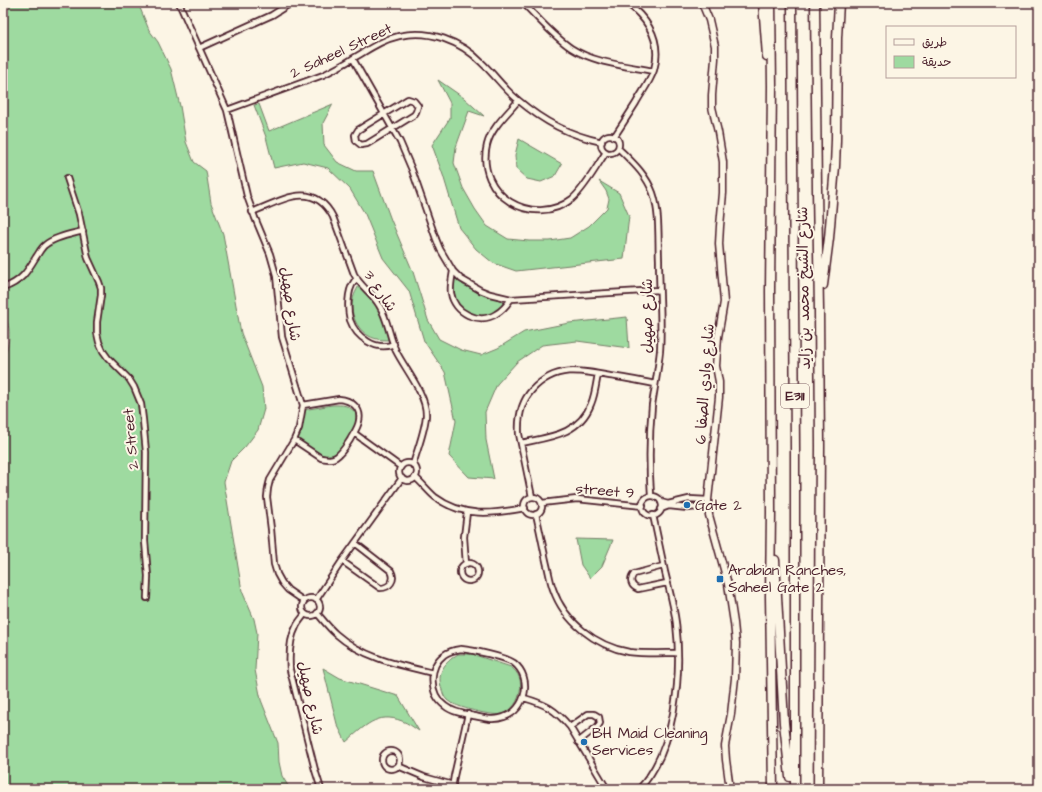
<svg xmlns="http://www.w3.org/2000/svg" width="1042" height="792" font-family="'Architects Daughter','Playpen Sans Arabic',sans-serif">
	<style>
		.green { fill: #9edaa0; stroke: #747c66 }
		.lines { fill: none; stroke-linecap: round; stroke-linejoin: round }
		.street-casing { stroke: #4a1f2b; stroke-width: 8 }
		.secondary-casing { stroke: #4a1f2b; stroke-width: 9 }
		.highway-casing { stroke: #4a1f2b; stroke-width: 11 }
		.street { stroke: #fcf5e5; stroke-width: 4.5 }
		.secondary { stroke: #fcf5e5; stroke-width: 6 }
		.highway { stroke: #fcf5e5; stroke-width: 8 }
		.poi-dot { fill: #1f6fb2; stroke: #fcf5e5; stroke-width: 1.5 }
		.labels { text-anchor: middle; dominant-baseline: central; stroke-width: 4; stroke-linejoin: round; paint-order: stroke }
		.shield { fill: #fcf5e5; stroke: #7f5f63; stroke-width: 1 }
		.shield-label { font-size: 14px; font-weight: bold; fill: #4a1f2b }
		.street-label { font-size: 15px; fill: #4a1f2b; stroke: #fcf5e5 }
		.poi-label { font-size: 15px; fill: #4a1f2b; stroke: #fcf5e5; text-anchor: start }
	</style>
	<rect width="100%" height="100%" fill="#fcf5e5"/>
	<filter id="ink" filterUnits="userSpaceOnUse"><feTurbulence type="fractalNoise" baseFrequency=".025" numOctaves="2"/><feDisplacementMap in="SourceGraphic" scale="8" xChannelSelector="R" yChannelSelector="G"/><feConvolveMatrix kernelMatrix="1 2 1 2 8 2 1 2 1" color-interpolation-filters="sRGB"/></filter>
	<g filter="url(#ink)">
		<path class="green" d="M3,3H138L149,30L158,42L171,69L180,106L186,142L194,162L206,171L211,203L223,234L241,333L262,387L264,409L258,430L245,447L231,461L224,482L242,591L254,619L257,633L255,670L261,700L278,743L279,762L282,776L290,789H3V361C8,347 14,328 3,315Z
			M438,80L464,98L484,116L469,111L456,147L454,163L463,188L475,209L487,226L508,239L529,241H550L570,238L589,226L607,208L609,199L606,191L599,181L619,193L629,216L624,259L516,271L493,263L476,249L459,228L443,175L432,145L450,118V103Z
			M259,104L269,131L333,104L323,123L324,145L337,162L356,171H373L391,220L413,272L428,320L439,339L461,350L481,355L498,348L524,332L569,323L627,317L629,348L577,341L542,345L517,362L497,384L485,412L486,440L494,479L469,477L449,456L456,421L445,372L424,341L409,291L383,258L365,214L350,189L328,168L303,162L274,168L266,137L254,105Z
			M519,139L562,164L555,176L541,182L527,179L516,169L515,155Z
			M455,277L463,285L504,302L497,312L485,316L473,315L463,309L455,299L453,286Z
			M359,285L379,307L385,323L389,340C385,340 381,340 377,339C362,336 352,321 352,306C352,298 356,291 359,285Z
			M332,405C344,405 347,404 356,413C356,417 356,422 355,426C352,434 338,455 330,456C323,457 302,445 295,442L303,410Z
			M576,539L613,540L602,566L590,578L581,565Z
			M458,654H472L511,667C519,673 522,681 520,691C519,700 512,711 503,714C494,717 454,707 447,700C444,697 443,694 442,690C436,673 444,663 458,654Z
			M323,668L340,678L398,696L419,731C413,727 408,723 402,721C377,711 364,727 346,742L337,724Z"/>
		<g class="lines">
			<defs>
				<path id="street" d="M179,3L227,110L247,196L255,218L270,254L276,275L282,337L303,405L299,428L294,440L270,480L268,488L267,497L271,529L274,564L277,574L282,583L288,590L304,601
					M523,3C538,18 553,36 571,48C594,63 627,66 653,71
					M199,48L272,15L291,3
					M353,59L400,142L412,170L436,239L440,249L453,271L461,279L480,290L490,294L511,299L659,290
					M408,99L414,101L418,106L416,112L414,115L367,144L361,145L356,141L355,135L358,130Z
					M518,101C507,114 491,128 487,145C475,195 533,229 572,199C584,189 597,166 606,152
					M227,110L323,75C333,70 343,65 352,59C368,50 381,40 399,36C429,29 461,41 482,63C495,75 504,89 518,100C544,122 569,135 602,142
					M601 144a9 9 0 1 1 18 0a9 9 0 1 1-18 0Z
					M614,137C622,125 629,114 636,103C642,92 650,82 654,70C662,42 649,20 627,3
					M618,148C632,162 646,174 653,193C660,213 658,239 659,260C659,290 662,321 660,351C658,369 655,387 652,405C649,436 649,466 651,496
					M67,178L79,214L88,258L99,282L101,288V295L97,322V333L99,342L103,351L108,358L129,379L134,387L141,404L143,420L146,452L145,541L148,576L147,598
					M252,212C281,201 313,179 333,217L354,274C360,286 372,293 379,305C388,319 389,336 396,351C405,369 426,394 426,414C426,428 417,450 413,465
					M453,271C452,278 450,286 451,293C454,313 479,325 496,314C503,310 507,305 511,299
					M357,278C352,283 350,288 349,295C348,302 348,312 350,320C356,337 376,352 394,344
					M3,288C21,282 27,272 36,257C39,253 41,248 45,245C54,237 72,234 83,231
					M354,433L401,467
					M294,440L321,458C327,459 331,460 336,457C342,453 346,446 350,440C353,434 358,428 359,421C362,408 351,400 339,399L303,405
					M521,443C549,437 579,435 591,404C595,395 596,384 598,374
					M399 472a9 9 0 1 1 18 0a9 9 0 1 1-18 0Z
					M415,477C422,483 428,491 435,497C463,518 493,514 525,508
					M642 506a10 10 0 1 1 20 0a10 10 0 1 1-20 0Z
					M532,497L519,434C518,418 521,402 532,390C555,365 580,370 610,376C625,378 640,381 655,384
					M524 506a9 9 0 1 1 18 0a9 9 0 1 1-18 0Z
					M661,502L668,504L689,499L708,500
					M542,503L577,499L643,506
					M661,509L669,506L687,508L708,506
					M536,514C540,531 543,548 547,565C549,573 550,581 553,589C564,621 595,646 629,652C645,654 662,653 678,653
					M342,561L380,588C390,588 396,580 391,571L355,543
					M460 572a9 9 0 1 1 18 0a9 9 0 1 1-18 0Z
					M466,564L464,537L467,512
					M663,566L634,574C629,580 631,586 638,589L667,583
					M302 607a9 9 0 1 1 18 0a9 9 0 1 1-18 0Z
					M316,600L342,561L402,478
					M317,613C323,620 329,628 336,634C363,658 399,665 433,673
					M305,614C302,618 298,622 296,627C289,640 289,656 290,670L315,770L321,789
					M461,649C472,650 506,657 514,663C533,678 526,710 504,717C493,721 484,718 474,716C464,714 452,712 445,706C429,694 428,667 444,655C449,651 454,650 461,649Z
					M524,698C545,704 555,709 570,727L607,789
					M570,727L588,714H594L599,717L600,723L598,726L578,742
					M382 760a9 9 0 1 1 18 0a9 9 0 1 1-18 0Z
					M398,766L424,777L453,785
					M452,789L454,776L468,714
					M639,789C676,750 682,674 676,623C674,606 669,589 665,572C661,553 657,534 653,515"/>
				<path id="secondary" d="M702,3L709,20L715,46V59L712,95V107L718,132L723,162V193L720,226L719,244L724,302L718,337L716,366L719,382V397L708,500L709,515L728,584L734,623L736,643L735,678L731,714L725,746L726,760L730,789"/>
				<path id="highway" d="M763,3L767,56
					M771,3L772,86L770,291L771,513L770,596L773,789
					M792,3L795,447V789
					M815,3L817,190L819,310L820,446L818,789
					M823,285L829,238L835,166L836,140L837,38L839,3
					M775,560L784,723L790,777"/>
			</defs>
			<use href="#street" class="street-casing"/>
			<use href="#secondary" class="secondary-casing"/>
			<use href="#highway" class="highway-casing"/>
			<use href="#street" class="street"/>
			<use href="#secondary" class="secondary"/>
			<use href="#highway" class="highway"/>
		</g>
	</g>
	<g class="poi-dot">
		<circle cx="687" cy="505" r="4"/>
		<rect x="716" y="575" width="8" height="8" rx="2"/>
		<circle cx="584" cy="742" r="4"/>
	</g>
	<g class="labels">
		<rect class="shield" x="781" y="384" width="28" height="24" rx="3"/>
		<g class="shield-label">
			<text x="795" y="396">E311</text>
		</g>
		<g class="street-label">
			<text transform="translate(341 51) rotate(-25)">2 Saheel Street</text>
			<text transform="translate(804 288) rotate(-91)">شارع الشيخ محمد بن زايد</text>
			<text transform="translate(380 291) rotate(56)">3 شارع</text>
			<text transform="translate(290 304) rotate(82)">شارع صهيل</text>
			<text transform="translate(647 316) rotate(-90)">شارع صهيل</text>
			<text transform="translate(705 384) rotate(-86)">شارع وادي الصفا 6</text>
			<text transform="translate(131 439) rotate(-95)">2 Street</text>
			<text transform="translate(605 491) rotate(5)">street 9</text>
			<text transform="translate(310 698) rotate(78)">شارع صهيل</text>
		</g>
		<g class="poi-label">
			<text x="695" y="505">Gate 2</text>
			<text x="728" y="570">Arabian Ranches,<tspan x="728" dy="17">Saheel Gate 2</tspan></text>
			<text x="592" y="733">BH Maid Cleaning<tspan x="592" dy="17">Services</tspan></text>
		</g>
	</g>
	<rect width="1042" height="792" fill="none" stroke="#fcf5e5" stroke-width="16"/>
	<rect x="8" y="8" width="1026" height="776" fill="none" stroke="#4a1f2b" stroke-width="1.5" filter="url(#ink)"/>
	<rect x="886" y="26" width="130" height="52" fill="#fcf5e5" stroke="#b59f9b"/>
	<rect x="894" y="39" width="20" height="6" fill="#fcf5e5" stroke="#b59f9b"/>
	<text x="922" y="46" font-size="12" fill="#4a1f2b">طريق</text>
	<rect x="894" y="56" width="20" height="12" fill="#9edaa0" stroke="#b59f9b"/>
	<text x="922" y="66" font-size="12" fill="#4a1f2b">حديقة</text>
</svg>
